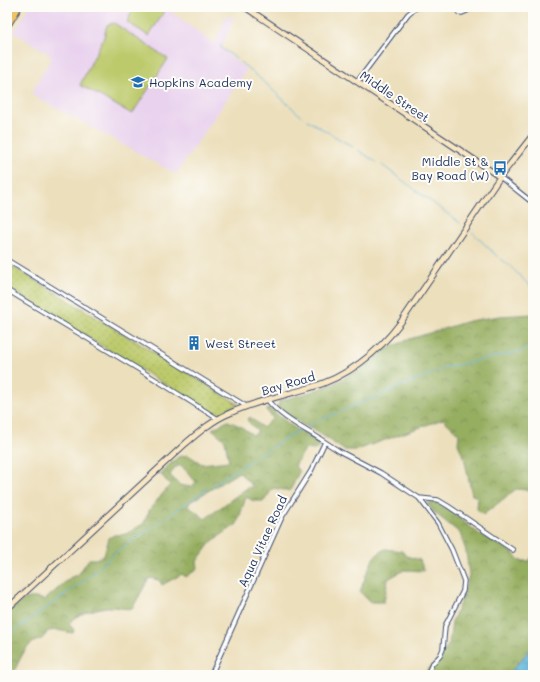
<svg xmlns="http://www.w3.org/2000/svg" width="540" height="682" font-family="Mali,sans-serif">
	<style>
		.built { fill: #e9d2ee }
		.grass { fill: url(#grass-dots); stroke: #6c7c65 }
		.forest { fill: url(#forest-crowns); stroke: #586e5f; fill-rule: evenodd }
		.garden { fill: #bdca6c; stroke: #6c7c65 }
		.water { fill: url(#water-ripples); stroke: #3c709c }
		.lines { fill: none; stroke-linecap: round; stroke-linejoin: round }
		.stream { stroke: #5db2d9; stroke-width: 1 }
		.street-casing { stroke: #3a496c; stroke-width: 5.5 }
		.secondary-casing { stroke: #3a496c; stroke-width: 7 }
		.highway-casing { stroke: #3a496c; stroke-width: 9 }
		.street { stroke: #fff; stroke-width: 3.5 }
		.secondary { stroke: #f9e7c3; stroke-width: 5 }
		.highway { stroke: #efc469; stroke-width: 7 }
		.labels { text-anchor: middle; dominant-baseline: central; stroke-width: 4; stroke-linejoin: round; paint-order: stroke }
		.poi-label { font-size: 12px; fill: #1b2f5e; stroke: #fdfcf7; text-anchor: start }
		.street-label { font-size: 12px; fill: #1b2f5e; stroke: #fdfcf7 }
	</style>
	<defs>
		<pattern id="grass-dots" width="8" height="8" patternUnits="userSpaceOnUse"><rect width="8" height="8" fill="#bdca6c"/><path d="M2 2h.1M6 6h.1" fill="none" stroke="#a2ae60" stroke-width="1.8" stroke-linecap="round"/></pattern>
		<pattern id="forest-crowns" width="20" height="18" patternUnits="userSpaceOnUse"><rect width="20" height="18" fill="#96ae60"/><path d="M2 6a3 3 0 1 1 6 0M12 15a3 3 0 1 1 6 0" fill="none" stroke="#7a8e52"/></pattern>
		<pattern id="water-ripples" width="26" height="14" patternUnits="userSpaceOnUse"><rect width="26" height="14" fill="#5db2d9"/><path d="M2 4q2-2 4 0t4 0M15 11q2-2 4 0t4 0" fill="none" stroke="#4c91b3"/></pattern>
	</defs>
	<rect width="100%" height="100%" fill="#fdfcf7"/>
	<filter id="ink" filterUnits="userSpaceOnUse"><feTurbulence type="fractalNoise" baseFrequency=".025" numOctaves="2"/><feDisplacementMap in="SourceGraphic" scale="8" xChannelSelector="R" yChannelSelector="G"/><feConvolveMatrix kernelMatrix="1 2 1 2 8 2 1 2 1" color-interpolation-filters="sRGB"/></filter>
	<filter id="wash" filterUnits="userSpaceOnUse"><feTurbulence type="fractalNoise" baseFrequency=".012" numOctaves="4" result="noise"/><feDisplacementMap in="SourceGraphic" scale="16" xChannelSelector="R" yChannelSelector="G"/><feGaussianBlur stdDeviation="0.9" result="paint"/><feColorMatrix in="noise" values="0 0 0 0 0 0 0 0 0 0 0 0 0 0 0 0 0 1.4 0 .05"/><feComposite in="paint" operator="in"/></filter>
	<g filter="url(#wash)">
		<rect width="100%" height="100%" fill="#ecdfbc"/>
		<path class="built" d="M29,7H165L214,44L227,15L234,19L221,49L247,70L176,174L31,94L52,56L14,32Z"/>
		<path class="grass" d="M7,263L238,404L217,416L7,288Z"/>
		<path class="forest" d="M533,314V495L527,490L516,489L483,515L477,509L478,497L472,495L464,457L458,444L459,434L443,419L357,450H344L319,433L302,424L278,408L279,401L304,394L333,384L364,367L384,350L410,339L469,321L500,316Z
			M269,408L293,427L322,444L315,450L305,449L295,466L299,472L290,491L273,488L264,501H254L246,497L237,524L211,542L197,561L198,568L186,577L182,574L162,585L159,580L149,578L132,609C124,609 114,606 106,607C95,609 74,614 69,624L74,630L73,633L57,630L48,631C40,644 40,637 31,644C23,649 17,667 12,675H7V613C22,601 25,594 45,600L71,577L78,575L89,559H96L104,556L109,538L114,535L127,534L144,523L150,509L170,485L160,473L178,457L188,455L202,464L229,461L225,440L212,429L228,421L240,426L253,435L258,432L247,420L250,417L263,428L273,418L266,410ZM181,465L196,482L191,487L179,485L170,475L174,468ZM239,472L253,487L247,488L205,519L188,506L190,502Z
			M427,503H437L449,510L478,533L512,552L520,561H529L533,556V646L508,675H427V670L435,663L449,644L452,622L463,596L469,575L466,551L460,533L435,513Z
			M385,549L402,551L406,556L420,560L424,571L404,570L388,579L384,602H370L360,592L366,575L374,557Z"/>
		<path class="garden" d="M134,7H160L165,10L149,36L127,22Z
			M114,23L168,59L132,114L80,85L104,37L107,25Z"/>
		<path class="water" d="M533,646V675H508Z"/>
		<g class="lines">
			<path class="stream" d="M221,45V48L236,58
				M240,62C262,79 281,98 301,116
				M307,120L353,147
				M358,150L376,162
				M382,165L460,223
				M472,232L500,259L508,264L533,289
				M308,425L447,367L514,353L533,347
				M7,636L84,581L116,552L229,474L299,430"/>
		</g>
	</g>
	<g filter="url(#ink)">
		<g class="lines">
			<defs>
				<path id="street" d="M456,7L458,12L462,13L467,11L468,7
					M357,82L408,14L414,9L419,7
					M500,177L533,203
					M7,260L246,406
					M7,290L153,378L218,419
					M325,442L339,451L381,473L419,498L438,500L448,506L513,550
					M419,498L438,523L452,550L464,581L463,591L445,626L443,649L440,656L432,664L427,675
					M211,675L282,517L311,471L325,442C307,430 279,417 267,399"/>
				<path id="secondary" d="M245,7L500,177
					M7,609L185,444C199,432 213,420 230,413C256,401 282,396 309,388C346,378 378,353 401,322L500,177L533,135"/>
				<path id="highway" d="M7,25L18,7"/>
			</defs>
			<use href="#street" class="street-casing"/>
			<use href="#secondary" class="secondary-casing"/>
			<use href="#highway" class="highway-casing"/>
			<use href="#street" class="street"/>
			<use href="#secondary" class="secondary"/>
			<use href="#highway" class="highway"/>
		</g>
	</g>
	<defs>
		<symbol id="school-bare" viewBox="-9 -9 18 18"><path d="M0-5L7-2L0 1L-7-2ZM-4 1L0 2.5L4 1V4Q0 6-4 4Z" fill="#1f6fb2" stroke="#fdfcf7" stroke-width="2.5" paint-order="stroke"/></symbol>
		<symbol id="bus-bare" viewBox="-9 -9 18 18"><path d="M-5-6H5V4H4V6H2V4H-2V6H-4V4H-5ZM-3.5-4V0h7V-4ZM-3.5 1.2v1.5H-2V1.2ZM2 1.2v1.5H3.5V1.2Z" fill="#1f6fb2" stroke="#fdfcf7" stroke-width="2.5" paint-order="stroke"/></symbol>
		<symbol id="building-bare" viewBox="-9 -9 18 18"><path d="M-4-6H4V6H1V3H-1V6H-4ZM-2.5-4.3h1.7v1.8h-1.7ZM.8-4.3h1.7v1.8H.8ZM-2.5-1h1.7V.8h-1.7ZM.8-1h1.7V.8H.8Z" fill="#1f6fb2" stroke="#fdfcf7" stroke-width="2.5" paint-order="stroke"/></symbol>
	</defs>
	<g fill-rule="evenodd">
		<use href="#school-bare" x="128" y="72" width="20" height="20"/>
		<use href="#bus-bare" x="490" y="158" width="20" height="20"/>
		<use href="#building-bare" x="184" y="333" width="20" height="20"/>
	</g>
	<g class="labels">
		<g class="poi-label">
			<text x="149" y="82">Hopkins Academy</text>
			<text x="489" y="161" text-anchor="end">Middle St &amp;<tspan x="489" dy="14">Bay Road (W)</tspan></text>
			<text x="205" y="343">West Street</text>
		</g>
		<g class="street-label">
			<text transform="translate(395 96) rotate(34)">Middle Street</text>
			<text transform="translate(288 383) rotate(-16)">Bay Road</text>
			<text transform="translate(262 541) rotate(-65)">Aqua Vitae Road</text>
		</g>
	</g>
	<rect width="540" height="682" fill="none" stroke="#fdfcf7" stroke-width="24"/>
</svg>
